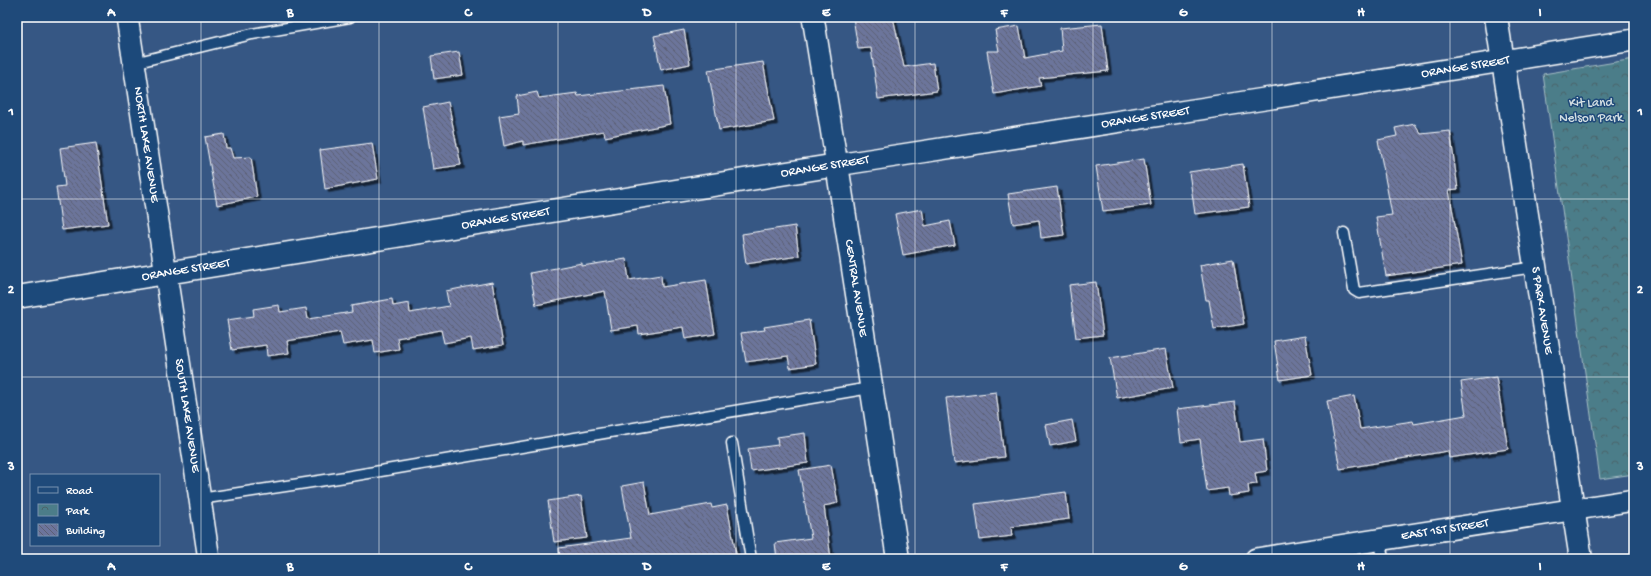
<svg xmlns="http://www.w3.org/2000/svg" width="1651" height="576" font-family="'Gochi Hand',sans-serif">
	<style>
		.park { fill: url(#park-crowns); stroke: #a6bec4 }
		.building { fill: url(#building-back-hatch); stroke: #fff; filter: url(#shadow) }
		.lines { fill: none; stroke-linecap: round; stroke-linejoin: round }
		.service-casing { stroke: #fff; stroke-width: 13 }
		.minor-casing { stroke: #fff; stroke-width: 24 }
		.tertiary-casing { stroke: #fff; stroke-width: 25 }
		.secondary-casing { stroke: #fff; stroke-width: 25 }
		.service { stroke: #1f4a7a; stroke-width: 10 }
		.minor { stroke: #1f4a7a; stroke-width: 21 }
		.tertiary { stroke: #1f4a7a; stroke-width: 22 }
		.secondary { stroke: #1f4a7a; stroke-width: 22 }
		.grid { fill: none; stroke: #fff; stroke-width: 1; stroke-opacity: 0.55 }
		.labels { text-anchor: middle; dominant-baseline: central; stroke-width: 3; stroke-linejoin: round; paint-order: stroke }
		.street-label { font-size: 13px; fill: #fff; stroke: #1f4a7a }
		.park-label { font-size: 13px; fill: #d2dee2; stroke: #1f4a7a }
		.neatline { fill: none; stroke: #fff; stroke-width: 1.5 }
		.grid-label { font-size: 13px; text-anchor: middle; font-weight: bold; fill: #fff }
	</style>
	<defs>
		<pattern id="park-crowns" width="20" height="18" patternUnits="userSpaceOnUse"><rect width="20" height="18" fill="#4c7d89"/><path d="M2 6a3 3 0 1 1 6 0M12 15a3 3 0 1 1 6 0" fill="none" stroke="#4c646a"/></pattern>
		<pattern id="building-back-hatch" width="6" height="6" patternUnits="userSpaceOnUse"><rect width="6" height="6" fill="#6c749b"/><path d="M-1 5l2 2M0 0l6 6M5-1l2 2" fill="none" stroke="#5c6074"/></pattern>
		<filter id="shadow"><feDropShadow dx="3.5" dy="3.5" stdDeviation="0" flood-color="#0009"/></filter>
	</defs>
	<rect width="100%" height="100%" fill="#365784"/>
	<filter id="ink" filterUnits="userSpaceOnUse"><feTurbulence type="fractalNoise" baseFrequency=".025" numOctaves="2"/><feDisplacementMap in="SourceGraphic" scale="8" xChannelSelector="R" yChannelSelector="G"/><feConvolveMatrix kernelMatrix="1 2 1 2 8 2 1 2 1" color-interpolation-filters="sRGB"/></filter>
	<g filter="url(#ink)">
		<path class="park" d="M1634,59V474L1600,479L1543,74Z"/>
		<path class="building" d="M853,17H893L904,67L933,63L937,91L878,99L871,48L858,49Z
			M1102,24L1108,71L1039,78L1041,86L994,94L987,51H999L995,30L1019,26L1025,58L1062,51L1060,28Z
			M684,30L690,64L661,70L654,36Z
			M459,52L463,75L434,79L431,56Z
			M763,62L774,121L719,130L708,70Z
			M664,86L670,124L605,137L604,131L523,145V141L504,146L499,116L519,113L517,96L537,92L539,98L577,93L578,96Z
			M448,102L461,165L433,169L423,107Z
			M1415,124L1421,134L1450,131L1458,189L1449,190L1462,265L1386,276L1376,217L1392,215L1378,140L1397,136L1395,128Z
			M224,134L226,148H230L233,158L251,157L257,197L217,205L205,137Z
			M96,143L108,224L62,230L56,187L65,186L60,148Z
			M372,143L378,179L325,189L320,150Z
			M1144,159L1151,205L1103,211L1096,166Z
			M1243,164L1249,207L1195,214L1189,172Z
			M1057,187L1064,235L1041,238L1039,220L1013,224L1008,194Z
			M922,209L925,226L950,221L955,245L903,255L895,214Z
			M795,226L799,256L746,264L742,234Z
			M626,259L629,280L661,275L662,287L706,280L715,334L685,339L683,327L639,334L638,326L611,330L605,291L536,305L530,273L582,263V266Z
			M1233,259L1244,324L1214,329L1209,300H1206L1200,265Z
			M492,282L503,345L473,350L471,338L444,343L441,330L397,338L399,349L375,353L373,340L343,345L340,332L287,341L289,353L267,356L266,345L232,350L227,320L254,316L253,309L279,305L280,312L306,308L308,319L352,312L351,306L392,299L393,306L409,303L410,313L449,306L446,291Z
			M1096,282L1103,335L1076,338L1069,285Z
			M809,320L816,364L790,368L788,356L746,362L741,333L765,330L764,327Z
			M1305,336L1312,375L1280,380L1274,341Z
			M1166,349L1173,388L1117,398L1110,358Z
			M1496,377L1508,449L1449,458L1448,451L1340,469L1327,401L1354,396L1360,429L1413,421L1414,424L1466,415L1461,382Z
			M996,392L1004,457L954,463L946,398Z
			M1235,402L1240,442L1263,439L1267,471L1255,473L1257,484L1248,485L1249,493L1229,496L1228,488L1207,491L1200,439L1181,442L1177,409Z
			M1072,420L1076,441L1050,446L1046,425Z
			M805,433L808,463L751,471L748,449L778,445L777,437Z
			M831,465L838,503L824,506L831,559H777L775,543L811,538L799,470Z
			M644,482L650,515L711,504L712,508L727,505L737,559H560L559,548L631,538L622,486Z
			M1066,492L1069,519L1011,527L1012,536L980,540L975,504Z
			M581,496L587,538L554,542L548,501Z"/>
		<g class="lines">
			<defs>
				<path id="service" d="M134,63L252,34L350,17
					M1344,233L1354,290L1359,293L1535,267
					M732,443L751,559
					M200,499L345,477L870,388
					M1380,541L1383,559"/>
				<g id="minor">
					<path id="s1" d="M127,17L209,559"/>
					<path id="s2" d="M813,17L837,165L1271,98L1634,40"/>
					<path id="s3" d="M1256,559L1634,500"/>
				</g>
				<g id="tertiary">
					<path id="s4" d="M17,297L837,165L898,559"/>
				</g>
				<g id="secondary">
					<path id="s5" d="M1496,17L1581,559"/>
				</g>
			</defs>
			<use href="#service" class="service-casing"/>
			<use href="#minor" class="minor-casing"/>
			<use href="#tertiary" class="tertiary-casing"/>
			<use href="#secondary" class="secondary-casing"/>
			<use href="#service" class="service"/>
			<use href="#minor" class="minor"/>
			<use href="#tertiary" class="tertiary"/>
			<use href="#secondary" class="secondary"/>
		</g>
	</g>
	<path class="grid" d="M201,17V559M379,17V559M558,17V559M736,17V559M915,17V559M1093,17V559M1272,17V559M1450,17V559M17,199H1634M17,377H1634"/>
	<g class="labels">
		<g class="street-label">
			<text stroke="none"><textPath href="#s2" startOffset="786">ORANGE STREET</textPath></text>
			<text stroke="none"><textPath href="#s2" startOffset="462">ORANGE STREET</textPath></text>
			<text stroke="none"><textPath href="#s1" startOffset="129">NORTH LAKE AVENUE</textPath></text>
			<text transform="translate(825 167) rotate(-9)">ORANGE STREET</text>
			<text stroke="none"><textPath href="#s4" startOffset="495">ORANGE STREET</textPath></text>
			<text stroke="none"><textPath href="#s4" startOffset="171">ORANGE STREET</textPath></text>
			<text stroke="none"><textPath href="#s4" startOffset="955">CENTRAL AVENUE</textPath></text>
			<text stroke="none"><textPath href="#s5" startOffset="297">S PARK AVENUE</textPath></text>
			<text stroke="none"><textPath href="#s1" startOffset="403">SOUTH LAKE AVENUE</textPath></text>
			<text stroke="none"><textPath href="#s3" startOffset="191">EAST 1ST STREET</textPath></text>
		</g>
		<g class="park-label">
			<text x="1591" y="103">Kit Land<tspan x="1591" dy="15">Nelson Park</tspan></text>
		</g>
	</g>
	<rect width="1651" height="576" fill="none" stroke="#1f4a7a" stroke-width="44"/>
	<rect x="30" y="474" width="130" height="72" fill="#1f4a7a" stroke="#7992af"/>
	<rect x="38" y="487" width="20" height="6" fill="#1f4a7a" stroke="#7992af"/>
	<text x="66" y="494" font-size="12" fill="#ffffff">Road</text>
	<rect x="38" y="504" width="20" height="12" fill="url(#park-crowns)" stroke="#7992af"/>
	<text x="66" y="514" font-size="12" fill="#ffffff">Park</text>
	<rect x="38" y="524" width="20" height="12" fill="url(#building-back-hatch)" stroke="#7992af"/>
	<text x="66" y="534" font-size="12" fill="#ffffff">Building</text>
	<rect x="22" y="22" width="1607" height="532" class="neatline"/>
	<g class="grid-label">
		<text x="111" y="16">A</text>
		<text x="290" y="16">B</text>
		<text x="468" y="16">C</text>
		<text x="647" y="16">D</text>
		<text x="826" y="16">E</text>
		<text x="1004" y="16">F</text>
		<text x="1183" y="16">G</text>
		<text x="1361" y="16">H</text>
		<text x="1540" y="16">I</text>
		<text x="11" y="115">1</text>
		<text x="1640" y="115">1</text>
		<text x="11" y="293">2</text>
		<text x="1640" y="293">2</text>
		<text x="11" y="470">3</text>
		<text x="1640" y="470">3</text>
		<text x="111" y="570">A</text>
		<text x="290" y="570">B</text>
		<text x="468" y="570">C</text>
		<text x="647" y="570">D</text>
		<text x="826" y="570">E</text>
		<text x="1004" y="570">F</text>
		<text x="1183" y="570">G</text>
		<text x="1361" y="570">H</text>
		<text x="1540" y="570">I</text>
	</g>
</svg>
